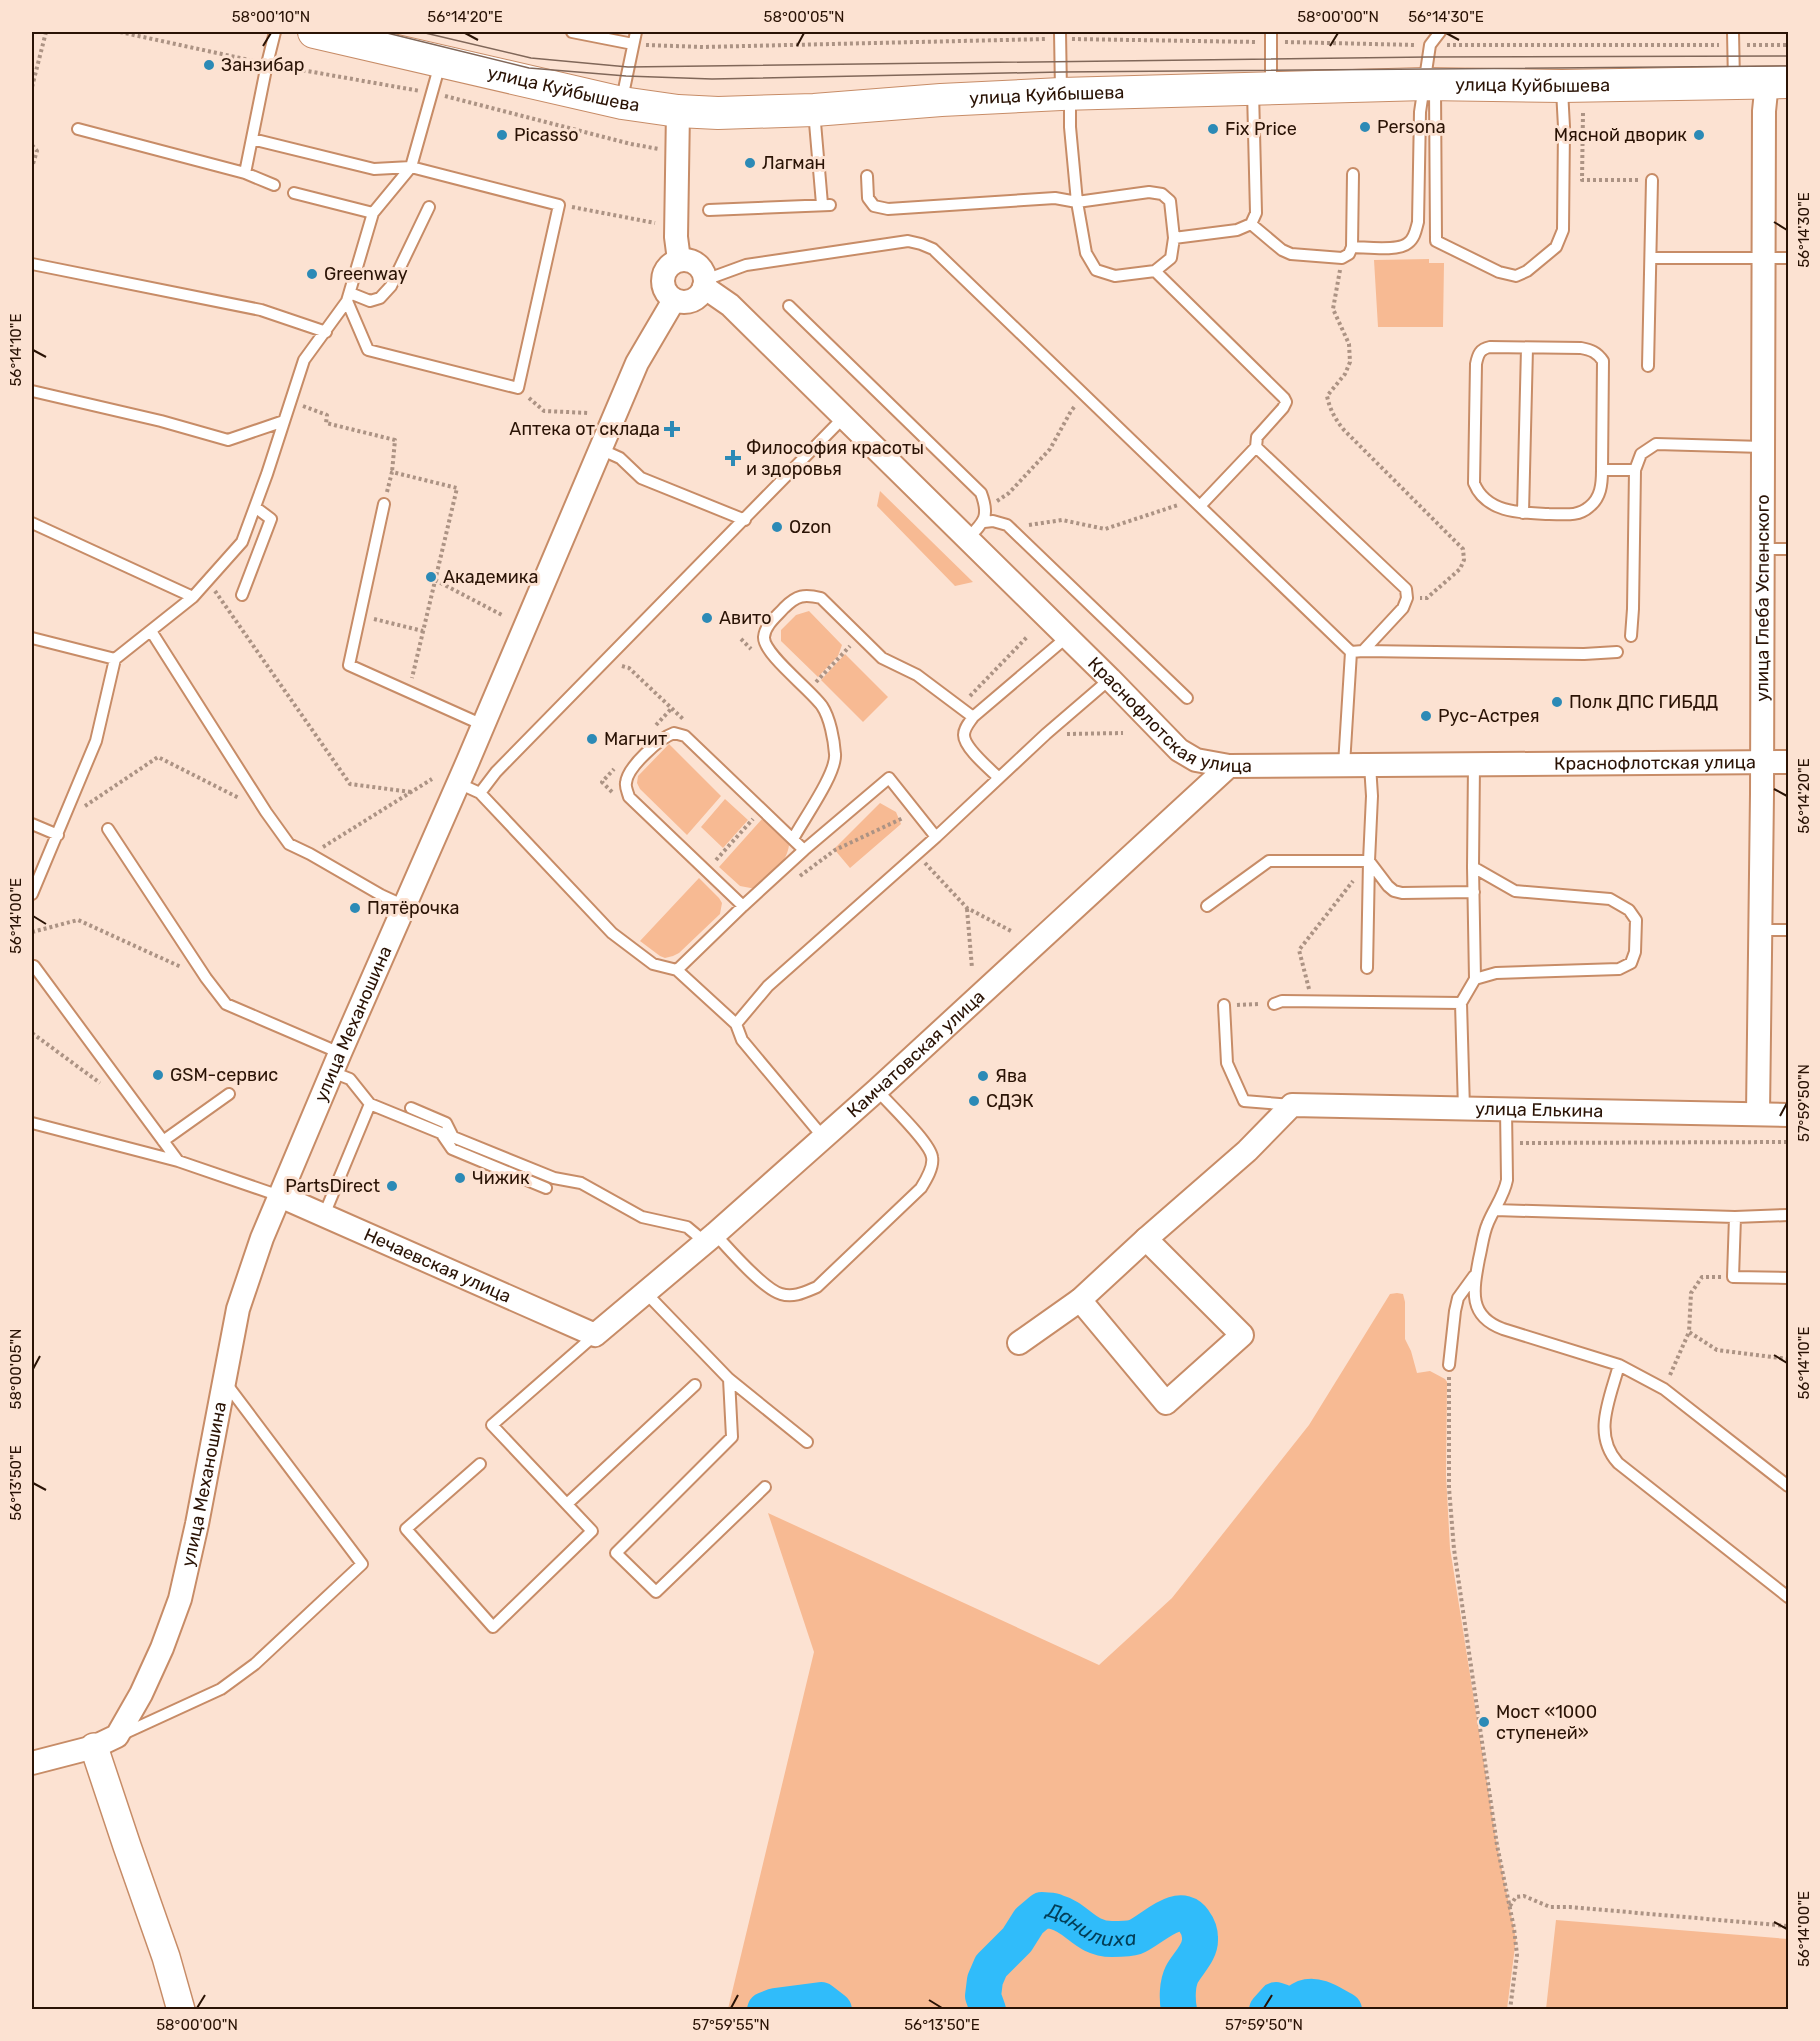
<svg xmlns="http://www.w3.org/2000/svg" width="1820" height="2041" font-family="Rubik,sans-serif">
	<style>
		.green { fill: #f7ba93 }
		.lines { fill: none; stroke-linecap: round; stroke-linejoin: round }
		.river { stroke: #30bcfa; stroke-width: 36 }
		.service-casing { stroke: #c78c67; stroke-width: 14 }
		.minor-casing { stroke: #c78c67; stroke-width: 26 }
		.tertiary-casing { stroke: #c78c67; stroke-width: 30 }
		.secondary-casing { stroke: #c78c67; stroke-width: 34 }
		.path { stroke: #ac9384; stroke-width: 4; stroke-dasharray: 3 3; stroke-linecap: butt }
		.service { stroke: #fff; stroke-width: 10 }
		.minor { stroke: #fff; stroke-width: 22 }
		.tertiary { stroke: #fff; stroke-width: 27 }
		.secondary { stroke: #fff; stroke-width: 32 }
		.tram { stroke: #806759; stroke-width: 1.5 }
		.ticks { fill: none; stroke: #2a1305; stroke-width: 2 }
		.poi-dot { fill: #2c8ab6; stroke: #fce2d2; stroke-width: 2 }
		.labels { text-anchor: middle; dominant-baseline: central; stroke-width: 6; stroke-linejoin: round; paint-order: stroke }
		.poi-label { font-size: 18px; fill: #2a1305; stroke: #fce2d2; text-anchor: start }
		.street-label { font-size: 18px; fill: #2a1305; stroke: #fce2d2 }
		.water-label { font-size: 20px; font-style: italic; fill: #033e57; stroke: #fce2d2 }
		.neatline { fill: none; stroke: #2a1305; stroke-width: 2 }
		.ticks-label { font-size: 15px; text-anchor: middle; fill: #2a1305 }
	</style>
	<rect width="100%" height="100%" fill="#fce2d2"/>
	<path class="green" d="M1429,259V263H1444L1443,327H1378L1374,260Z
		M880,491L973,582L955,586L877,506Z
		M809,611L842,645L838,656L818,677L781,641V630L796,615Z
		M845,654L888,697L863,722L821,680Z
		M669,744L721,796L687,835L640,789L637,783L638,776Z
		M725,799L748,820L723,848L701,827Z
		M880,803L896,812L901,824L850,868L834,849Z
		M762,819L789,845C787,864 769,876 756,889L740,886L719,867Z
		M699,878L719,898L722,903L720,914L679,953L673,956L665,958L660,956L640,941Z
		M1397,1293L1403,1294L1405,1302V1339L1411,1351L1417,1373L1430,1371L1445,1379L1447,1382L1446,1475L1450,1548L1497,1845L1516,1939L1507,2009H728L814,1652L768,1513L1099,1665L1172,1598L1309,1425L1390,1294Z
		M1556,1920L1788,1939V2009H1546Z"/>
	<g class="lines">
		<g class="river">
			<path d="M765,2010L775,2006L821,2000L834,2010"/>
			<path id="s1" d="M988,2010L983,1996L985,1980L991,1966L1017,1940L1029,1921L1042,1910C1047,1911 1052,1910 1056,1912C1078,1918 1085,1939 1112,1939C1119,1939 1129,1939 1135,1937C1151,1931 1179,1899 1194,1921C1197,1925 1200,1932 1200,1938C1201,1952 1188,1963 1182,1974C1177,1984 1177,1999 1179,2010"/>
			<path d="M1267,2010L1276,2000L1282,2002L1287,2007C1294,2006 1297,2001 1304,1998C1318,1993 1332,2004 1344,2010"/>
		</g>
		<defs>
			<path id="service" d="M572,32L633,44
				M1060,32L1061,91
				M1271,32V85
				M1733,32L1734,82
				M1435,88L1436,241L1499,272L1516,276L1527,271L1556,247L1563,230L1564,127L1562,90
				M1070,97V127L1077,202L1149,192L1162,194L1170,201L1174,238L1237,230L1251,224L1256,213L1253,91
				M622,99L636,32
				M814,111L822,204
				M78,129L245,173L274,185
				M252,139L374,169L411,167L559,205L518,388L368,350L347,301
				M245,173L267,64L275,32
				M867,176L868,198L874,206L888,209L1055,198L1077,202L1086,253L1096,270L1115,276L1155,271
				M294,193L373,213
				M709,210L830,205
				M1251,224L1282,250L1291,254L1342,258L1349,254L1352,247L1353,174
				M1174,238L1171,258L1155,271L1284,398L1286,402L1283,408L1257,437L1256,447L1200,506
				M1352,247C1365,247 1398,252 1408,243C1415,238 1416,229 1418,222L1420,112L1430,45L1440,32
				M1651,258H1788
				M32,264L261,310L326,332
				M705,280L746,265L908,241L921,244L933,249L1351,652L1344,765
				M350,293L370,301L380,298L391,286L429,207
				M789,306L981,493C990,517 984,522 967,539
				M1648,366L1652,180
				M32,391L161,421L228,440L284,421
				M1256,447L1406,589L1407,598L1403,608L1363,651L1351,652
				M600,449L620,458L641,478L745,520
				M1602,470C1602,484 1601,498 1589,507C1578,517 1563,514 1549,514C1521,513 1486,513 1474,483L1476,364C1478,354 1480,349 1490,347L1581,348C1591,350 1597,352 1603,361L1602,470H1635
				M384,504L349,665L483,725
				M1523,513L1527,348
				M984,522L993,521L1007,525L1187,698
				M32,523L193,597
				M1762,549H1788
				M242,595L271,519L255,507
				M151,631L266,812L289,844L310,854L381,895L405,906
				M1631,636L1633,609L1635,470L1641,454L1656,444L1763,447
				M32,638L115,659
				M1363,651L1584,654L1617,652
				M973,717C969,723 964,728 964,735C964,748 990,769 999,778
				M674,733L685,736L804,850L743,906L629,797C628,793 625,787 626,783C627,767 660,738 674,733Z
				M458,783L480,793L612,933L653,964L677,970L736,1024
				M480,793L496,772L844,417
				M32,824L58,835
				M108,829L206,978L226,1004L340,1053
				M793,839C803,820 837,773 835,754C834,740 830,718 822,706C810,689 763,654 764,637C765,625 777,616 784,608C797,595 804,594 821,598L882,658L917,675L973,717L1067,637
				M804,850L889,778L936,837
				M1369,861L1388,886L1394,891L1402,893L1474,892
				M1473,867L1515,891L1610,899L1629,910L1636,920L1635,952L1631,963L1619,969L1496,973L1475,979
				M32,894L96,741L115,659L193,597L242,542L267,474L304,360L347,301L373,213L411,167L440,64
				M1207,906L1269,861H1369L1372,796L1370,765
				M1760,930H1788
				M34,966L178,1161
				M1367,968L1369,861
				M677,970L743,906
				M1274,1004L1282,1001L1461,1003
				M1224,1005L1227,1063L1244,1101L1292,1105
				M370,1104L441,1133L452,1149L546,1188
				M411,1108L446,1123L453,1137L554,1178L581,1183L642,1217L687,1227L705,1242
				M1464,1109L1461,1003L1475,979L1473,867L1474,764
				M1506,1110L1507,1180C1504,1196 1494,1208 1488,1223C1483,1234 1482,1247 1479,1259C1473,1291 1468,1316 1503,1329L1619,1365L1664,1389L1788,1486
				M32,1123L178,1161L280,1196
				M823,1137L742,1040L736,1024L768,986L936,837L1046,734L1110,679
				M163,1141L229,1094
				M1495,1210L1735,1217L1788,1215
				M324,1215L370,1104L350,1079L332,1072
				M1735,1217L1733,1277L1788,1278
				M715,1234C728,1248 763,1289 781,1294C794,1298 805,1292 817,1287L921,1188C926,1180 934,1167 932,1157C930,1142 888,1103 877,1090
				M645,1292L729,1379L807,1442
				M1449,1365L1455,1311L1458,1298L1474,1276
				M1619,1365C1610,1399 1592,1434 1618,1463L1788,1597
				M729,1379L732,1437L616,1553L656,1592L765,1487
				M480,1464L406,1529L493,1627L592,1531L492,1425L595,1335
				M567,1504L695,1385
				M123,1734L221,1689L255,1664L362,1564L225,1382"/>
			<g id="minor">
				<path d="M678,111L676,237L679,260"/>
				<circle cx="684" cy="281" r="21"/>
				<path id="s2" d="M704,287L730,305L1110,679L1179,750L1196,760L1229,766L1788,762"/>
				<path id="s3" d="M1758,1114L1762,794L1764,111L1767,82"/>
				<path id="s4" d="M280,1196L595,1335L715,1234L877,1090L1229,766"/>
				<path d="M1080,1300L1166,1403L1242,1335L1146,1239"/>
				<path id="s5" d="M1019,1343L1080,1300L1146,1239L1247,1151L1292,1105L1788,1115"/>
				<path id="s6" d="M32,1763L94,1747L117,1736L141,1694L162,1648L180,1599L197,1524L238,1309L262,1238L340,1053L468,761L637,363L674,300"/>
			</g>
			<path id="tertiary" d="M94,1747L127,1846L166,1957L181,2010"/>
			<g id="secondary">
				<path id="s7" d="M314,32L622,103L678,111L718,113L814,110L941,100L1061,94L1425,84L1562,86L1788,82"/>
			</g>
		</defs>
		<use href="#service" class="service-casing"/>
		<use href="#minor" class="minor-casing"/>
		<use href="#tertiary" class="tertiary-casing"/>
		<use href="#secondary" class="secondary-casing"/>
		<path class="path" d="M120,32L254,61
			M1072,39L1257,42
			M1285,42L1416,45
			M646,45L703,47L1047,39
			M1447,45H1719
			M1747,45H1788
			M279,66L420,91
			M32,87L46,32
			M445,96L631,144L659,149
			M1583,113L1582,180H1638
			M32,145L37,151L32,167
			M572,207L655,223
			M1340,270L1333,309L1349,344L1350,362L1345,374L1327,396C1330,410 1335,419 1344,430L1463,549L1464,560L1460,569L1427,598H1420
			M529,398L544,411L589,413
			M303,406L327,415L326,423L395,440L392,472
			M387,492L392,472L457,488L412,678
			M997,501L1009,493L1050,449L1071,411L1075,406
			M1029,525L1062,520L1105,529L1178,505
			M435,580L502,615
			M215,591L350,784L411,792
			M374,619L423,631
			M741,639L751,649
			M622,666L629,668L683,719
			M816,682L850,646
			M970,696L1028,636
			M656,725L672,708
			M1067,734L1123,733
			M612,792L602,782L614,769
			M85,806L158,757L239,798
			M323,847L432,779
			M716,860L753,819
			M925,863L967,908L1013,932
			M800,876L835,850L903,818
			M967,909L972,968
			M32,932L78,920L181,967
			M1309,989L1299,950L1353,881
			M1237,1005L1259,1004
			M32,1033L100,1083
			M1520,1143L1788,1142
			M1721,1277H1702L1691,1293L1689,1332L1717,1350L1788,1359
			M1670,1375L1689,1332
			M1449,1377V1488L1454,1549L1497,1845L1514,1928L1517,1955L1510,2010
			M1510,1906L1516,1897L1524,1896L1550,1907H1570L1788,1926"/>
		<use href="#service" class="service"/>
		<use href="#minor" class="minor"/>
		<use href="#tertiary" class="tertiary"/>
		<use href="#secondary" class="secondary"/>
		<path class="tram" d="M383,32L529,68L626,76L712,79L1061,72L1788,66
			M421,32L531,58L628,67L1427,57L1788,56"/>
	</g>
	<path class="ticks" d="M465,33L478,40M1446,33L1459,40M263,46L271,33M797,46L804,33M1330,46L1338,33M1774,222L1787,230M33,350L46,357M1774,789L1787,796M33,916L46,924M1780,1116L1787,1103M1774,1355L1787,1363M33,1369L40,1356M33,1483L46,1490M1774,1922L1787,1929M929,2000L942,2008M197,2008L205,1995M731,2008L738,1995M1264,2008L1272,1995"/>
	<g class="poi-dot">
		<circle cx="209" cy="65" r="6"/>
		<circle cx="1365" cy="127" r="6"/>
		<circle cx="1213" cy="129" r="6"/>
		<circle cx="502" cy="135" r="6"/>
		<circle cx="1699" cy="135" r="6"/>
		<circle cx="750" cy="163" r="6"/>
		<circle cx="312" cy="274" r="6"/>
		<path d="M669 420h6v6h6v6h-6v6h-6v-6h-6v-6h6z"/>
		<path d="M730 449h6v6h6v6h-6v6h-6v-6h-6v-6h6z"/>
		<circle cx="777" cy="527" r="6"/>
		<circle cx="431" cy="577" r="6"/>
		<circle cx="707" cy="618" r="6"/>
		<circle cx="1557" cy="702" r="6"/>
		<circle cx="1426" cy="716" r="6"/>
		<circle cx="592" cy="739" r="6"/>
		<circle cx="355" cy="908" r="6"/>
		<circle cx="158" cy="1075" r="6"/>
		<circle cx="983" cy="1076" r="6"/>
		<circle cx="974" cy="1101" r="6"/>
		<circle cx="460" cy="1178" r="6"/>
		<circle cx="392" cy="1186" r="6"/>
		<circle cx="1484" cy="1722" r="6"/>
	</g>
	<g class="labels">
		<g class="poi-label">
			<text x="221" y="65">Занзибар</text>
			<text x="1377" y="127">Persona</text>
			<text x="1225" y="129">Fix Price</text>
			<text x="514" y="135">Picasso</text>
			<text x="1687" y="135" text-anchor="end">Мясной дворик</text>
			<text x="762" y="163">Лагман</text>
			<text x="324" y="274">Greenway</text>
			<text x="660" y="429" text-anchor="end">Аптека от склада</text>
			<text x="746" y="448">Философия красоты<tspan x="746" dy="21">и здоровья</tspan></text>
			<text x="789" y="527">Ozon</text>
			<text x="443" y="577">Академика</text>
			<text x="719" y="618">Авито</text>
			<text x="1569" y="702">Полк ДПС ГИБДД</text>
			<text x="1438" y="716">Рус-Астрея</text>
			<text x="604" y="739">Магнит</text>
			<text x="367" y="908">Пятёрочка</text>
			<text x="170" y="1075">GSM-сервис</text>
			<text x="995" y="1076">Ява</text>
			<text x="986" y="1101">СДЭК</text>
			<text x="472" y="1178">Чижик</text>
			<text x="380" y="1186" text-anchor="end">PartsDirect</text>
			<text x="1496" y="1712">Мост «1000<tspan x="1496" dy="21">ступеней»</tspan></text>
		</g>
		<g class="street-label">
			<text stroke="none"><textPath href="#s7" startOffset="1228">улица Куйбышева</textPath></text>
			<text stroke="none"><textPath href="#s7" startOffset="256">улица Куйбышева</textPath></text>
			<text stroke="none"><textPath href="#s7" startOffset="742">улица Куйбышева</textPath></text>
			<text stroke="none"><textPath href="#s3" startOffset="516">улица Глеба Успенского</textPath></text>
			<text stroke="none"><textPath href="#s2" startOffset="639">Краснофлотская улица</textPath></text>
			<text stroke="none"><textPath href="#s2" startOffset="1143">Краснофлотская улица</textPath></text>
			<text stroke="none"><textPath href="#s6" startOffset="844">улица Механошина</textPath></text>
			<text stroke="none"><textPath href="#s4" startOffset="771">Камчатовская улица</textPath></text>
			<text stroke="none"><textPath href="#s5" startOffset="610">улица Елькина</textPath></text>
			<text stroke="none"><textPath href="#s4" startOffset="172">Нечаевская улица</textPath></text>
			<text stroke="none"><textPath href="#s6" startOffset="358">улица Механошина</textPath></text>
		</g>
		<g class="water-label">
			<text stroke="none"><textPath href="#s1" startOffset="176">Данилиха</textPath></text>
		</g>
	</g>
	<rect width="1820" height="2041" fill="none" stroke="#fce2d2" stroke-width="66"/>
	<rect x="33" y="33" width="1754" height="1975" class="neatline"/>
	<g class="ticks-label">
		<text x="271" y="22">58°00'10"N</text>
		<text x="465" y="22">56°14'20"E</text>
		<text x="804" y="22">58°00'05"N</text>
		<text x="1338" y="22">58°00'00"N</text>
		<text x="1446" y="22">56°14'30"E</text>
		<text transform="translate(1804 230) rotate(-90)" y="5">56°14'30"E</text>
		<text transform="translate(16 350) rotate(-90)" y="5">56°14'10"E</text>
		<text transform="translate(1804 796) rotate(-90)" y="5">56°14'20"E</text>
		<text transform="translate(16 916) rotate(-90)" y="5">56°14'00"E</text>
		<text transform="translate(1804 1103) rotate(-90)" y="5">57°59'50"N</text>
		<text transform="translate(1804 1363) rotate(-90)" y="5">56°14'10"E</text>
		<text transform="translate(16 1369) rotate(-90)" y="5">58°00'05"N</text>
		<text transform="translate(16 1483) rotate(-90)" y="5">56°13'50"E</text>
		<text transform="translate(1804 1929) rotate(-90)" y="5">56°14'00"E</text>
		<text x="197" y="2030">58°00'00"N</text>
		<text x="731" y="2030">57°59'55"N</text>
		<text x="942" y="2030">56°13'50"E</text>
		<text x="1264" y="2030">57°59'50"N</text>
	</g>
</svg>
